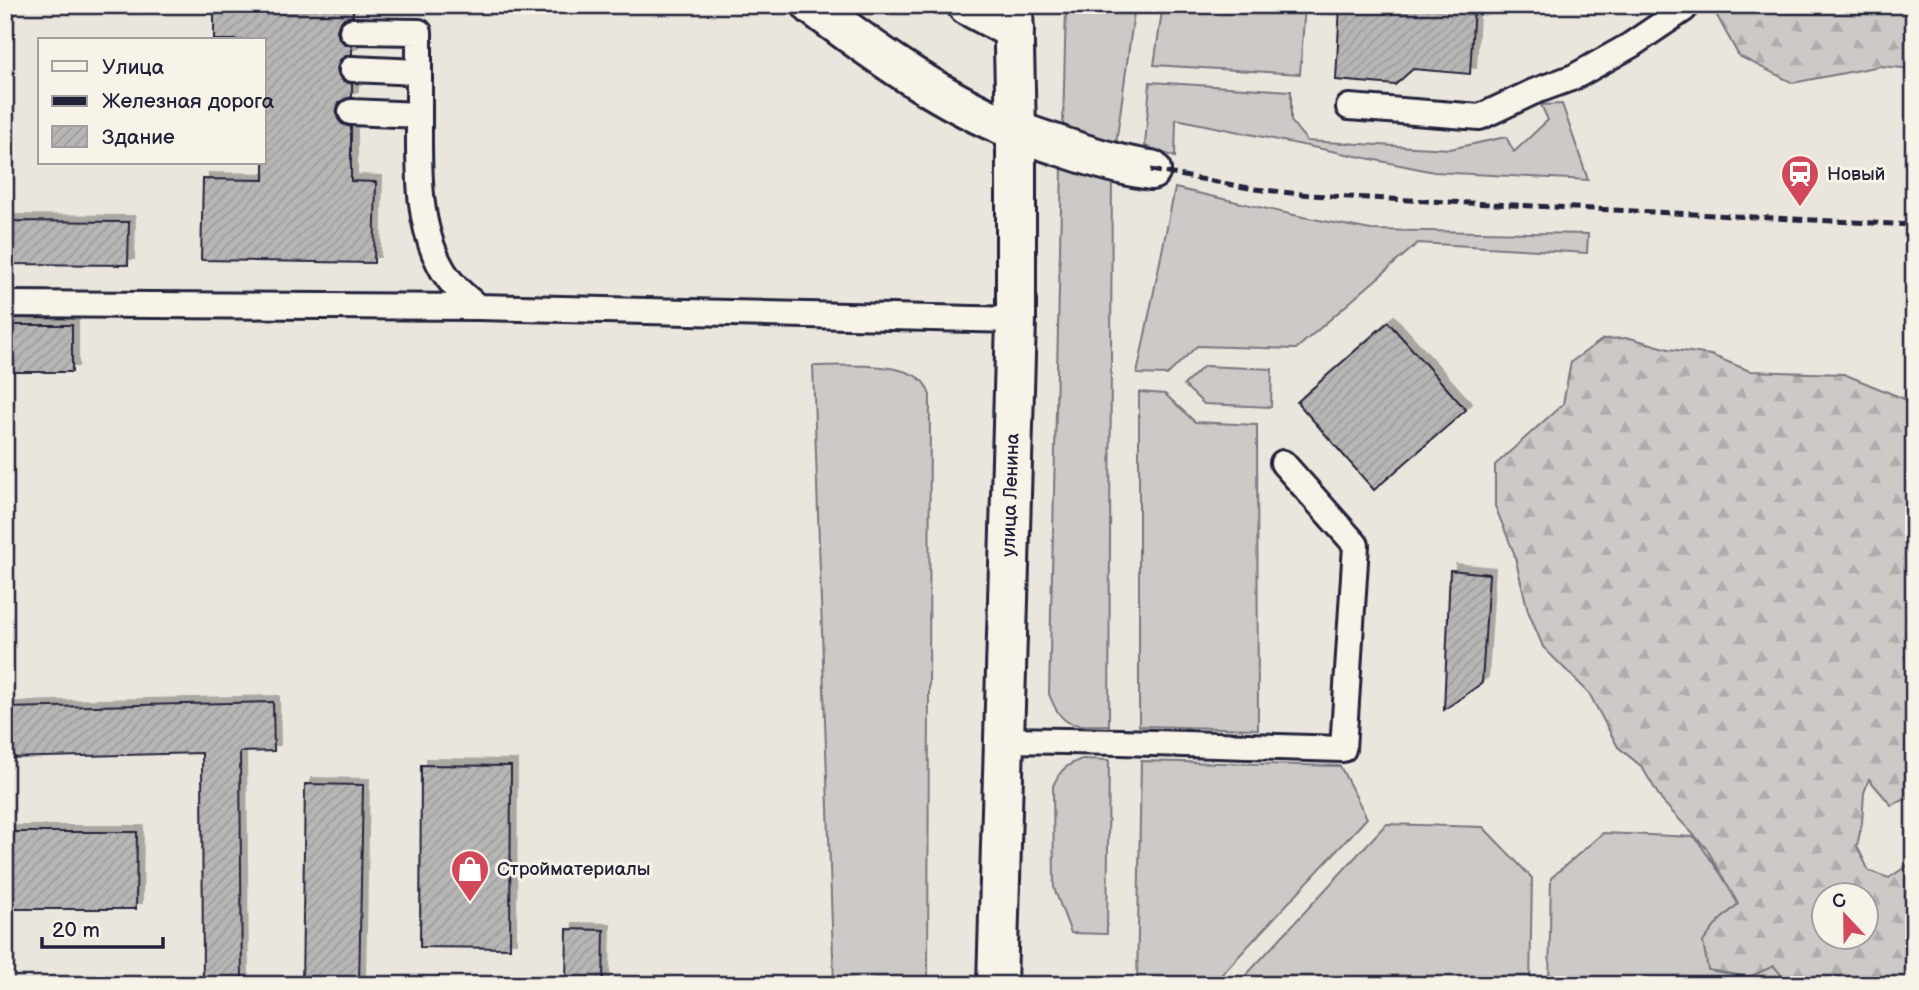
<svg xmlns="http://www.w3.org/2000/svg" width="1919" height="990" font-family="'Balsamiq Sans',sans-serif">
	<style>
		.grass { fill: #cdc9c6; stroke: #787680; stroke-width: 2 }
		.forest { fill: url(#forest-firs); stroke: #787680; stroke-width: 2; fill-rule: evenodd }
		.building { fill: url(#building-hatch); stroke: #22223b; stroke-width: 2; filter: url(#shadow) }
		.lines { fill: none; stroke-linecap: round; stroke-linejoin: round }
		.lane-casing { stroke: #22223b; stroke-width: 30 }
		.street-casing { stroke: #22223b; stroke-width: 44 }
		.secondary-casing { stroke: #22223b; stroke-width: 44 }
		.lane { stroke: #f7f3e8; stroke-width: 24 }
		.street { stroke: #f7f3e8; stroke-width: 38 }
		.secondary { stroke: #f7f3e8; stroke-width: 38 }
		.rail { stroke: #22223b; stroke-width: 5; stroke-dasharray: 10 5; stroke-linecap: butt }
		.labels { text-anchor: middle; dominant-baseline: central; stroke-width: 6; stroke-linejoin: round; paint-order: stroke }
		.poi-label { font-size: 19px; fill: #22223b; stroke: #f7f3e8; text-anchor: start }
		.street-label { font-size: 19px; fill: #22223b; stroke: #f7f3e8 }
	</style>
	<defs>
		<pattern id="forest-firs" width="22" height="20" patternUnits="userSpaceOnUse" patternTransform="scale(1.75)"><rect width="22" height="20" fill="#cdc9c6"/><path d="M5 1l3.5 6h-7zM16 11l3.5 6h-7z" fill="#b0acab"/></pattern>
		<pattern id="building-hatch" width="6" height="6" patternUnits="userSpaceOnUse" patternTransform="scale(1.75)"><rect width="6" height="6" fill="#b8b6b5"/><path d="M-1 1l2-2M0 6l6-6M5 7l2-2" fill="none" stroke="#9e9c9d"/></pattern>
		<filter id="shadow"><feDropShadow dx="6" dy="-6" stdDeviation="0" flood-color="#0004"/></filter>
	</defs>
	<rect width="100%" height="100%" fill="#eae6de"/>
	<filter id="ink" filterUnits="userSpaceOnUse"><feTurbulence type="fractalNoise" baseFrequency=".0143" numOctaves="2"/><feDisplacementMap in="SourceGraphic" scale="14" xChannelSelector="R" yChannelSelector="G"/><feConvolveMatrix kernelMatrix="1 2 1 2 8 2 1 2 1" color-interpolation-filters="sRGB"/></filter>
	<g filter="url(#ink)">
		<path class="grass" d="M1066,5H1135L1112,173L1109,725C1074,725 1063,731 1049,694Z
			M1163,5H1305L1300,74L1154,65Z
			M1150,82L1291,91V121L1307,141L1450,149L1506,137L1514,152L1548,120L1541,105L1562,104L1588,180L1434,172L1176,119L1175,157L1145,146Z
			M1175,188L1303,217L1371,230L1588,234L1587,253L1418,243L1296,349L1197,346L1167,375L1137,374Z
			M813,366C840,366 903,361 922,381C926,384 928,391 930,395L928,985H834Z
			M1204,366L1272,369L1271,407L1204,404L1184,385Z
			M1139,392L1165,394L1195,422L1257,425L1258,729L1139,726Z
			M1082,759L1109,760L1107,934L1071,933L1054,888L1053,786C1060,770 1066,765 1082,759Z
			M1141,761L1340,766L1367,818L1212,985H1137Z
			M1386,824L1483,827L1532,878L1530,985H1237Z
			M1603,833L1695,837L1798,985H1549L1551,878Z"/>
		<path class="forest" d="M1711,5H1914V69L1880,66L1793,83L1739,56Z
			M1630,338L1669,349L1711,355L1750,371L1844,374L1914,403V787L1909,798L1891,805L1869,779L1864,793L1862,823L1857,846L1869,871L1889,878L1914,861V985H1787V982L1774,966L1749,977L1708,970L1703,942L1719,921L1738,904L1707,849L1662,801L1642,767L1618,747L1589,693L1543,647L1528,611L1514,553L1495,506V465L1563,404L1571,362L1603,339ZM1825,895H1867V937H1825Z"/>
		<path class="building" d="M214,5H353V16L344,18L339,24L337,30L339,39L345,44L352,46V54L346,56L340,60L337,69L339,76L343,81L352,84V97L345,99L339,103L336,112L338,119L342,124L351,127V181L376,182L374,263L201,260L203,179L264,180V40H214Z
			M1340,5H1474L1470,74L1413,69L1395,85L1336,80Z
			M5,221L129,222L128,265L5,264Z
			M1388,322L1466,410L1374,490L1297,402Z
			M5,325H72V372H5Z
			M1450,570L1489,574L1482,683L1444,710Z
			M273,702L274,751L240,752L242,985H203L202,753L5,758V708Z
			M421,765L511,766L510,948L420,947Z
			M305,784L363,785L359,985H302Z
			M5,832H137L136,909H5Z
			M567,929L604,930L603,985H566Z"/>
		<g class="lines">
			<defs>
				<path id="lane" d="M352,31L419,32C419,61 419,90 419,119C419,166 417,220 439,263C448,282 462,294 478,307
					M352,69L419,72
					M1349,107L1480,117L1533,92L1574,77L1631,45L1684,9V5
					M351,112L419,115
					M5,304L478,307L1016,320
					M1003,740L1121,742L1343,749L1356,545L1283,463"/>
				<path id="street" d="M812,5C875,53 943,102 1017,131C1032,137 1048,142 1063,147C1092,157 1121,166 1151,170
					M967,5L1014,30"/>
				<path id="secondary" d="M997,985L1016,320V131L1013,5"/>
			</defs>
			<use href="#lane" class="lane-casing"/>
			<use href="#street" class="street-casing"/>
			<use href="#secondary" class="secondary-casing"/>
			<use href="#lane" class="lane"/>
			<use href="#street" class="street"/>
			<use href="#secondary" class="secondary"/>
			<path class="rail" d="M1151,170L1255,189L1310,195L1914,225"/>
		</g>
	</g>
	<defs>
		<symbol id="station-pin" viewBox="-11 -11 22 30"><path d="M0 17L-7.5 6A9.5 9.5 0 1 1 7.5 6Z" fill="#d1495b" stroke="#f7f3e8"/><path d="M-3-6H3Q5-6 5-4V2Q5 4 3 4L4.5 6H3L1.5 4h-3L-3 6H-4.5L-3 4Q-5 4-5 2V-4Q-5-6-3-6ZM-3.5-4v3h7v-3ZM-3.5 1v1.5H-2V1ZM2 1v1.5H3.5V1Z" fill="#fff"/></symbol>
		<symbol id="shop-pin" viewBox="-11 -11 22 30"><path d="M0 17L-7.5 6A9.5 9.5 0 1 1 7.5 6Z" fill="#d1495b" stroke="#f7f3e8"/><path d="M-5-2.5h2.3a2.7 3.5 0 0 1 5.4 0H5L5.5 6h-11ZM-1.5-2.5h3a1.5 2.3 0 0 0-3 0Z" fill="#fff"/></symbol>
	</defs>
	<g fill-rule="evenodd">
		<use href="#station-pin" x="1778" y="152" width="44" height="60"/>
		<use href="#shop-pin" x="448" y="847" width="44" height="60"/>
	</g>
	<g class="labels">
		<g class="poi-label">
			<text x="1827" y="174">Новый</text>
			<text x="497" y="869">Стройматериалы</text>
		</g>
		<g class="street-label">
			<text transform="translate(1011 495) rotate(-88)">улица Ленина</text>
		</g>
	</g>
	<rect width="1919" height="990" fill="none" stroke="#f7f3e8" stroke-width="28"/>
	<rect x="14" y="14" width="1891" height="962" fill="none" stroke="#22223b" stroke-width="2.5" filter="url(#ink)"/>
	<rect x="38" y="38" width="228" height="126" fill="#f7f3e8" stroke="#a29fa3" stroke-width="2"/>
	<rect x="52" y="61" width="35" height="10" fill="#f7f3e8" stroke="#a29fa3" stroke-width="2"/>
	<text x="102" y="74" font-size="21" fill="#22223b">Улица</text>
	<rect x="52" y="96" width="35" height="10" fill="#22223b" stroke="#a29fa3" stroke-width="2"/>
	<text x="102" y="108" font-size="21" fill="#22223b">Железная дорога</text>
	<rect x="52" y="126" width="35" height="21" fill="url(#building-hatch)" stroke="#a29fa3" stroke-width="2"/>
	<text x="102" y="144" font-size="21" fill="#22223b">Здание</text>
	<g transform="translate(1845 916) rotate(338)"><circle r="33" fill="#f7f3e8" stroke="#a29fa3" stroke-width="2"/>
	<path d="M0-5L12 26L0 18L-12 26Z" fill="#d1495b"/>
	<text y="-10" font-size="19" font-weight="bold" text-anchor="middle" fill="#22223b">С</text>
	</g>
	<path d="M42 937v10h121v-10" fill="none" stroke="#22223b" stroke-width="3.5"/>
	<text x="52" y="937" font-size="21" fill="#22223b" stroke="#f7f3e8" stroke-width="5" paint-order="stroke">20 m</text>
</svg>
